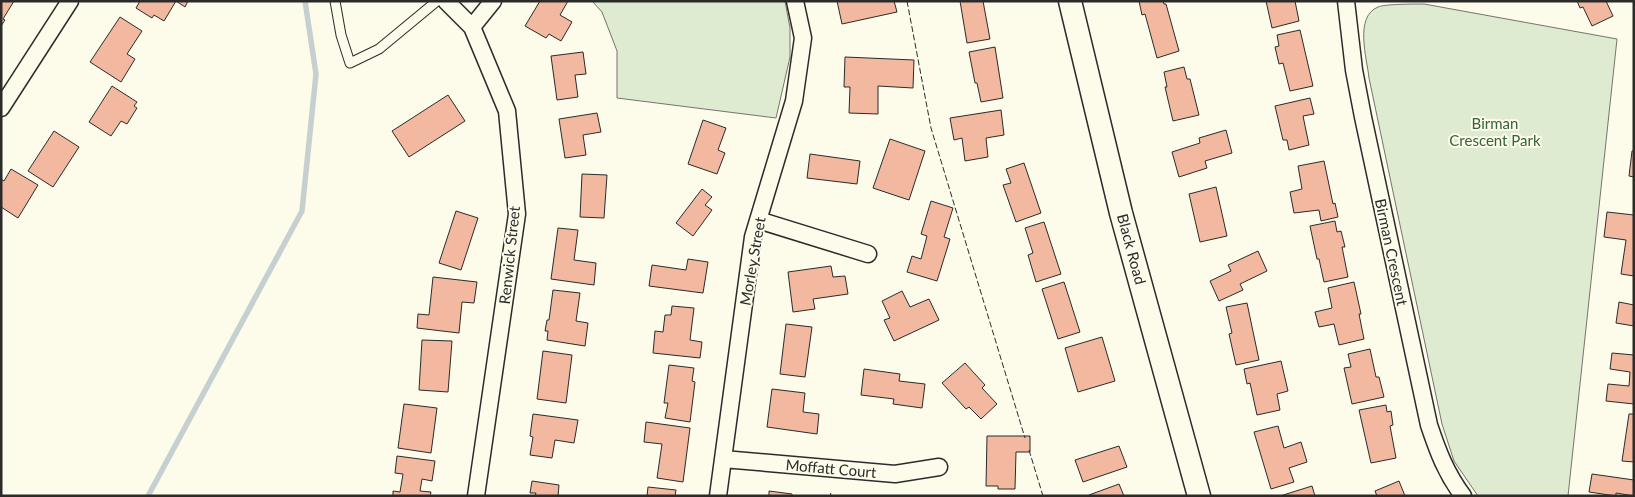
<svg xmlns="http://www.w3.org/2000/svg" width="1635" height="497" font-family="Lato,sans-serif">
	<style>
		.green { fill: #deebd1; stroke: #74746e }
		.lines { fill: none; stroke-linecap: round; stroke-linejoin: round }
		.stream { stroke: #c7d0d0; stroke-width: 5.5 }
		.building { fill: #f2b8a0; stroke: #2b2b2b }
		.service-casing { stroke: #2b2b2b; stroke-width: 11 }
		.minor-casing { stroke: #2b2b2b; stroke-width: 19 }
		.secondary-casing { stroke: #2b2b2b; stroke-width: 25 }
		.service { stroke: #fdfbea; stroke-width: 9 }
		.minor { stroke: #fdfbea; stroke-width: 16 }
		.secondary { stroke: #fdfbea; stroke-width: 22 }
		.fence { stroke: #2b2b2b; stroke-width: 1; stroke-dasharray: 6 2.5; stroke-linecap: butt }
		.labels { text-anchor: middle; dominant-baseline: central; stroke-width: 4; stroke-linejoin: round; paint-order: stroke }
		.park-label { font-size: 15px; fill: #34623c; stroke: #fdfbea }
		.street-label { font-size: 15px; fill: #2b2b2b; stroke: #fdfbea }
	</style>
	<rect width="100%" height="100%" fill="#fdfbea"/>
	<path class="green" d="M592,1H785L790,28V57L776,118L617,98V51L602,12Z
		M1424,4L1617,39L1568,496H1478L1454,461L1442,424L1369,78C1367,58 1354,17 1378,7C1384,4 1415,4 1424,4Z"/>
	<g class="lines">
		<path class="stream" d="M148,496L302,211L316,74L305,1"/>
	</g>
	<path class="building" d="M1,1H14L3,19L5,20L1,26Z
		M140,1H188L185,7L176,1L164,21L154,15L152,18L136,8Z
		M540,1H568L560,15L572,22L561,41L549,34L546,38L525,26Z
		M837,1H894L897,12L842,24Z
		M960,1H983L990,39L967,43Z
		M1139,1H1163L1164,4H1166L1179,51L1157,58L1145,14L1142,15Z
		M1266,1H1295L1299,21L1272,28Z
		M1577,1H1606L1613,16L1592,26L1583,7L1580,8Z
		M120,17L142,31L127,54L135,59L121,82L90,62Z
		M1300,30L1313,86L1290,91L1283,63L1279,64L1275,47L1279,46L1277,35Z
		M995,47L1003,98L981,102L977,83H975L969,52Z
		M583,52L586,74L575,75L578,97L557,100L551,56Z
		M845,57L914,60L913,88L878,86V114L849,113L850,87H844Z
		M1184,67L1187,79H1190L1199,115L1173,121L1165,87H1167L1164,72Z
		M112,86L137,102L134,106L137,108L127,124L121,121L111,136L89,122Z
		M448,95L465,121L409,157L392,131Z
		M1310,98L1314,114L1303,116L1309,145L1289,150L1287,140H1283L1275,106Z
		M1001,110L1004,135L986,138L988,157L965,161L962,138L954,140L950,118Z
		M597,113L601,132L583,135L586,155L565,158L559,119Z
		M703,120L726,128L718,150L725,153L717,174L688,164Z
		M1226,130L1232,153L1205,161L1207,168L1179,177L1172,152L1200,143L1199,138Z
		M54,131L79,147L53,187L28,171Z
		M890,139L925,151L909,200L873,188Z
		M1632,151H1634V177L1629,176Z
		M810,154L860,161L857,184L807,178Z
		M1324,161L1333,204L1335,203L1338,217L1321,221L1319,210L1294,213L1290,192L1302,189L1298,166Z
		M1024,163L1041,213L1016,222L1003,185L1011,183L1006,169Z
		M11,169L38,185L18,218L1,207V179L4,181Z
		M582,174L607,175L604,218L580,217Z
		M1216,187L1227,236L1200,242L1189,194Z
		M702,189L712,197L705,205L712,210L693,236L676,223Z
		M931,201L953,208L944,237L950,239L937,281L907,272L912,256L921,259L927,236L921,234Z
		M456,211L478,218L461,270L439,263Z
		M1607,212L1634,215V276L1621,274L1626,240L1604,237Z
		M1335,221L1337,232L1341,231L1345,247H1342L1348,277L1324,282L1319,259H1317L1310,226Z
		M1044,222L1061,274L1036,282L1028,255L1033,253L1025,228Z
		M558,228L578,230L574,260L596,263L594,285L551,279Z
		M1258,251L1267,271L1240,284L1243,290L1219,301L1210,281L1231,271L1228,265Z
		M688,259L708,262L703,293L649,286L652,265L686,270Z
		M831,266L833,277L845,276L848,294L813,299L815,309L793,312L788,272Z
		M433,277L477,282L474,303L462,302L459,333L417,328L418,314L429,315Z
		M1064,282L1080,332L1058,339L1042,289Z
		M1354,282L1361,314H1359L1364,339L1339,345L1334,324L1319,327L1315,312L1332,308L1328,288Z
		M553,290L580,293L576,321L588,323L585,346L547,340L548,331H545L547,320H549Z
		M902,291L910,307L929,299L939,320L894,341L884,320L890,318L882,301Z
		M1619,302L1634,305V326L1616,323Z
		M1247,303L1259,360L1236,365L1229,334L1232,333L1226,307Z
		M672,306L694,308L690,340L702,342L700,358L653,353L655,331L663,332L665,315H671Z
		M786,324L812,327L805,377L780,374Z
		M1102,337L1115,381L1078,392L1065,348Z
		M422,340L452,341L448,392L419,390Z
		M1370,349L1376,377H1379L1384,397L1352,404L1344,368L1351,367L1348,354Z
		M543,351L572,355L566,403L537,399Z
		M1612,353L1634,355V404L1606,401L1608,384L1629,386L1630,372L1610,369Z
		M1281,361L1288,391L1277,394L1280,410L1257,415L1250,383L1247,384L1244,369Z
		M965,363L985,385L982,388L997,404L981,419L969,407L966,409L942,383Z
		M669,365L694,368L692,381L695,382L690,422L665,418L668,403H664Z
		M864,369L900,374L899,381L925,384L922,408L893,404L894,399L861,395Z
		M772,389L805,393L803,412L819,414L817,434L767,427Z
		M404,404L437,408L431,453L398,448Z
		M1386,405L1387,412L1391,411L1393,425L1390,426L1396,458L1371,463L1359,410Z
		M533,414L578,420L574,443L555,440L552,458L530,455L533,437L530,436Z
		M1629,414H1634V462L1622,461Z
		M646,422L690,428L683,482L657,478L662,444L644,442Z
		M1278,426L1284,448L1301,442L1307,462L1289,468L1294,482L1271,489L1254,432Z
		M987,436H1030V452H1016L1015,489H998V486H986Z
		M1119,446L1127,467L1083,482L1075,460Z
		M397,456L435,461L432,481L422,479L420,491L431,492L430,496H393V491L400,492L403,474L395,473Z
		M1592,474L1634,480V496L1616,493V496L1589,492Z
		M532,481L559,485L558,496H535L536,493H530Z
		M1399,481L1405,496H1377L1375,491Z
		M1119,484L1124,496H1090L1089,495Z
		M1312,486L1315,496H1280Z
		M648,487L676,490L675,496H647Z
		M769,491L792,494V496H769Z"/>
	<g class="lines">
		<defs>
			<path id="service" d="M335,1L341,35L350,63L379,49L437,1"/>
			<path id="minor" d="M446,1L472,27L507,111L517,214L476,496
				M1346,1L1354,70L1363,117L1429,425C1438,452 1446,473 1463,496
				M472,27L493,1
				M1,108L70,1
				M758,220L868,254
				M723,459L895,474L939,467
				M718,496L753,237L794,101L803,38L795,1"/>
			<path id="secondary" d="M1070,1L1121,213L1199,496"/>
		</defs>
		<use href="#service" class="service-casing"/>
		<use href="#minor" class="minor-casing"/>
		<use href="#secondary" class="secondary-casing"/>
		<use href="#service" class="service"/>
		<use href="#minor" class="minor"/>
		<use href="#secondary" class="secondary"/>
		<path class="fence" d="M907,1L931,128L1025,438
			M1029,450L1043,496
			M830,496L831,493"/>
	</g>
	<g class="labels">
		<g class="park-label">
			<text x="1495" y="123">Birman<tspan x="1495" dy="17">Crescent Park</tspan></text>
		</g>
		<g class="street-label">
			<text transform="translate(1132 249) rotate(75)">Black Road</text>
			<text transform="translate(1392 252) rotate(78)">Birman Crescent</text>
			<text transform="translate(509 255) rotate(-84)">Renwick Street</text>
			<text transform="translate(752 261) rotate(-80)">Morley Street</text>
			<text transform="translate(831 468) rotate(5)">Moffatt Court</text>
		</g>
	</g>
	<rect width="1635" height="497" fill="none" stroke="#2b2b2b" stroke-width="5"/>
</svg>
